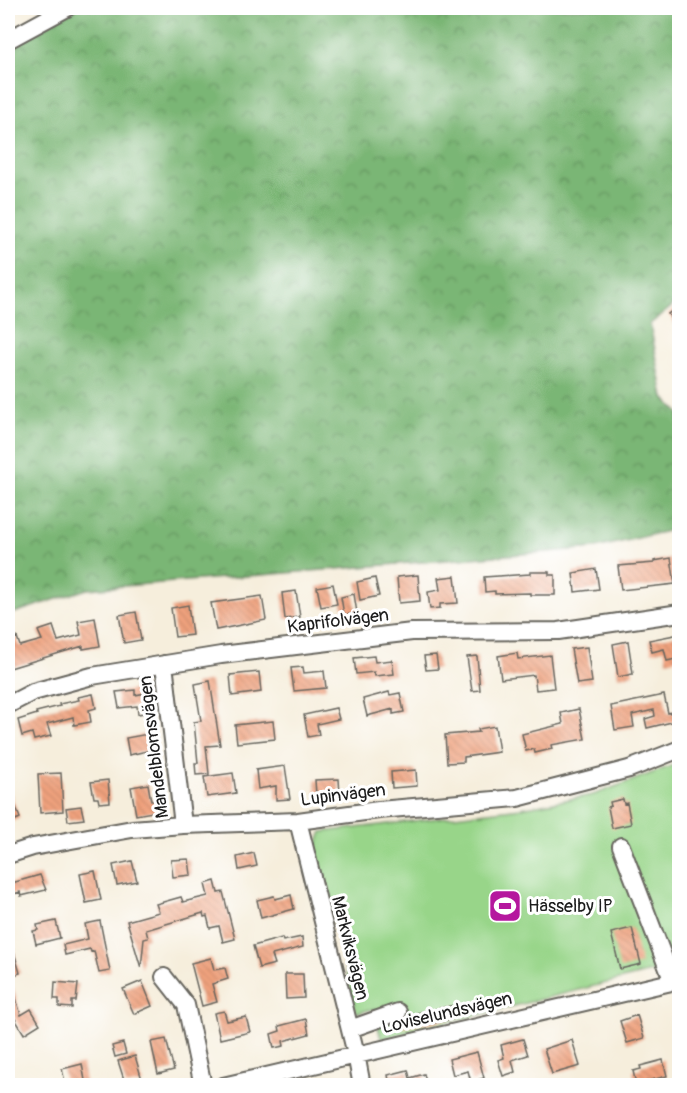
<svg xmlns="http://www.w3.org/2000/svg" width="687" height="1093" font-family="Pangolin,sans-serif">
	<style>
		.forest { fill: url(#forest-crowns); stroke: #4b6948; stroke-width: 1.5 }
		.pitch { fill: #98d589; stroke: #5a7852; stroke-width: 1.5 }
		.building { fill: url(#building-back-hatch) }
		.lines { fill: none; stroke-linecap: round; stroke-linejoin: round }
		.minor-casing { stroke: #68665f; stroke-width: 20 }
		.minor { stroke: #fff; stroke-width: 16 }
		.labels { text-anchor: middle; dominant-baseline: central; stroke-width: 6; stroke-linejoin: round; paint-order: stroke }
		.street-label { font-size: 18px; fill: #1c1c1c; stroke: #fff }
		.poi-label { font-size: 18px; fill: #1c1c1c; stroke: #fff; text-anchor: start }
	</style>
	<defs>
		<pattern id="forest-crowns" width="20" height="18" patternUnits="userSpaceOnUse" patternTransform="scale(1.5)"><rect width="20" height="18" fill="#7ab675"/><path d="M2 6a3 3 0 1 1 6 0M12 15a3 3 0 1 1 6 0" fill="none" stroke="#63935f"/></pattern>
		<pattern id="building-back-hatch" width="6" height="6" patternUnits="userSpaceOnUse" patternTransform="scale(1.5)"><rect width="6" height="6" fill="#efa17d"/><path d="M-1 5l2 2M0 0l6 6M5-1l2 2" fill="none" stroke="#cc8a6b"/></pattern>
	</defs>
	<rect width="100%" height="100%" fill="#fff"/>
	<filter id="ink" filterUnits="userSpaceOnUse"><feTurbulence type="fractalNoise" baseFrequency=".0167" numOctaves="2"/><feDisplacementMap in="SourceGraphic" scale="12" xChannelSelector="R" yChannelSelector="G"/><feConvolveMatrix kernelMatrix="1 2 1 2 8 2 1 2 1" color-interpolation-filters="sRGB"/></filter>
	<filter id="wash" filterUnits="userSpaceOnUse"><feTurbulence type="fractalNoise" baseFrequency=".008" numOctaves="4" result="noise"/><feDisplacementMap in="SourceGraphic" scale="24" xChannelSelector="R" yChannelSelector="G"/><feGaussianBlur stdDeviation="1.35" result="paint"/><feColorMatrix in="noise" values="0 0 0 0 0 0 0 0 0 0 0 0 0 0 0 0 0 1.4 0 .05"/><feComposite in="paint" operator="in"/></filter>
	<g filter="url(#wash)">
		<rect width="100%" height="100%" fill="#f6eedc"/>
		<path class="forest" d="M78,8H679V301L650,324L664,398L679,413L680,504H676V529L596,548L87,589L8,615V45Z"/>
		<path class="pitch" d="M679,763V965L381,1039L374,1009L356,1013L316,847L322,832L521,808L593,795Z"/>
		<g id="blocks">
			<path class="building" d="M680,305V330L668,314Z
				M671,558L675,584L621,590L618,566L654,563V561Z
				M596,569L599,589L575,592L573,573Z
				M530,572H549V575H555V595H530V593L495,594V591L485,592L484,577L530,574Z
				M418,575L420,601L399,603L397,577Z
				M455,576L458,603L440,604V608L430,609L428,592L440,590L438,578Z
				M375,578L379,596L360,600L357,582Z
				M333,584L337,604L321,607L317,587Z
				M296,591L300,617L285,619L282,593Z
				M354,594L357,613L344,615L341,597Z
				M262,596L266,620L216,630L211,603Z
				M188,605L192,635L175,637L171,608Z
				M136,612L141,640L124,643L119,615Z
				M95,618L100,646L83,649V646L10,668L8,659V641L17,637L20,646L42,640L38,631L53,626L58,641L81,635L78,621Z
				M680,634V658L667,661L664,649L652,652L649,640Z
				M628,641L633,674L618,677L613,644Z
				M587,647L592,682L577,684L571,649Z
				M517,653L518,659L550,655L554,688L536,690L534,675L501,679L498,656Z
				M436,655L438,669L426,670L424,656Z
				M374,656L375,662L392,660L394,674L375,676L374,672L356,674L354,658Z
				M477,656L480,690L472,691L467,657Z
				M303,667L304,673L324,671L326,688L294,691L291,668Z
				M259,672L261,692L232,696L230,675Z
				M210,681L220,745L206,746L209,774L196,775L195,763H198L194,722L201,721L195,684Z
				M135,690V695L146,693L149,712L138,714L137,706L119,708L116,692Z
				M389,692L390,695L400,693L404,712L393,714V709L367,716L363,699Z
				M93,694L96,708L89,710L91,722L74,725L73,717L47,724L51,736L34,740L32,733L22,736L18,720L37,714L36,712L60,706L59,704L79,700L78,697Z
				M664,695L668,713L677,711L680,720L647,728L645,719L655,716L654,710L632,715L634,727L615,730L611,706Z
				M336,708L339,719L317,724L319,735L308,737L304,715Z
				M579,709L585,739L551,745L552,749L535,753L534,749L526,751L522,734L563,724L561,713Z
				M273,721L275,739L237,743L235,725Z
				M495,726L499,752L464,757V762L447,763L445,735L479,732L478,729Z
				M153,733L156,749L129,755L126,738Z
				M285,766L290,799L276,800V786L258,789L256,770Z
				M416,770L417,786L392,788L391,772Z
				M61,773L63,811L40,813L38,774Z
				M233,773L236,793L207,797L204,777Z
				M339,779L340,794L316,795L315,780Z
				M108,780L110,802L99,803L98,798H94L91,782Z
				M148,784L151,801L163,800L164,810L136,815L131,787Z
				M8,787L20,818L8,823Z
				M623,799L624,804L627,803L631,824L612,828L608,807L611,806L610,802Z
				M81,806L84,819L68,821L66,808Z
				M254,853L257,866L239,870L237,857Z
				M189,859L191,875L173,877L171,860Z
				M132,861L137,881L117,885L113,865Z
				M95,871L101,900L86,903L80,874Z
				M40,875L46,890L21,896L20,892L8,896V884Z
				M215,881L218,893L223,892L235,939L223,942L219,926L210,928L207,916L204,917L203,913L146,930L148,938L144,939L141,968L127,921L159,912L156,904L181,897L183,902L208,896L205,884Z
				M291,895L294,909L261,918L257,900L274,896L275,899Z
				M56,921L60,938L36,944L33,931L38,930L37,925Z
				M100,921L110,971L99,973L94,951L91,952L90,949L65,955L63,945L88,939L85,924Z
				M632,928L641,964L620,969L611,933Z
				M302,937L303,947L272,955L275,964L259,968L253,946L282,938L283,941Z
				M10,938L20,973L8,977V939Z
				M211,958L214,970L225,968L228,979L212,984L217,1002L202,1006L191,963Z
				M285,974H303L304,998L286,999Z
				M8,978H10L21,1015L31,1009L40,1024L24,1034L8,1007Z
				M142,981L152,1006L134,1014L123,989Z
				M55,982L78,984L76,1001H72V1008L59,1007V999H54Z
				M456,1005L459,1017L425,1025V1023L403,1028L402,1022L408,1015Z
				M224,1011L227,1021L246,1017L250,1032L220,1039L214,1013Z
				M637,1015L644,1038L627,1043L620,1021Z
				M306,1019L309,1034L283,1041L284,1046L274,1048L271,1034L280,1031L279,1026Z
				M166,1039L174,1070L158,1074L151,1042Z
				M523,1039L528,1055L512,1060L515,1072L503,1076L498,1060L504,1058L501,1045Z
				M572,1040L580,1066L552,1074L544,1049Z
				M123,1043L126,1054L115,1057L112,1046Z
				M477,1052L484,1078L471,1082L468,1071L453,1075L449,1059Z
				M135,1056L143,1083L126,1086L118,1061Z
				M663,1060L667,1076L636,1084L633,1071L641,1069L640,1066Z
				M82,1064L86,1086H66L62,1069Z
				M408,1070L410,1078L424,1074L427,1086H390L388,1075Z"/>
		</g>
	</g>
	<g filter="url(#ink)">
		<use href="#blocks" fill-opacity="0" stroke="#68665f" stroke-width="1.5"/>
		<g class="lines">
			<defs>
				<path id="minor" d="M8,40L67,8
					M164,664L183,825
					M8,705L33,692L92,676L221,655L412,632L558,631L680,613
					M298,821L356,1054L362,1086
					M621,846L673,982
					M8,855L33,847L132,829L183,825L298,821L379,810L517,798L629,769L680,749
					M164,977L186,1005L203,1086
					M350,1029L398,1012
					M223,1086L680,980"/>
			</defs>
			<use href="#minor" class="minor-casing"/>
			<use href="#minor" class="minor"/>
		</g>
	</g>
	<defs>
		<symbol id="stadium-square" viewBox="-11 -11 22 22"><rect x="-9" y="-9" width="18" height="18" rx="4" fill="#b5179e" stroke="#fff"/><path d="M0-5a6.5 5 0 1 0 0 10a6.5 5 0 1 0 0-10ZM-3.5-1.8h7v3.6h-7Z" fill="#fff"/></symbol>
	</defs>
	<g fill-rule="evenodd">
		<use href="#stadium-square" x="486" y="887" width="38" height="38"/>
	</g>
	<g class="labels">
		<g class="street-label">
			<text transform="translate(338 621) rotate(-7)">Kaprifolvägen</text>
			<text transform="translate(154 747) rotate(-97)">Mandelblomsvägen</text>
			<text transform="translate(343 795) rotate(-7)">Lupinvägen</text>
			<text transform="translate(350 948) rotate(76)">Markviksvägen</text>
			<text transform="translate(447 1013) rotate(-13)">Loviselundsvägen</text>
		</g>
		<g class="poi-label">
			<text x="528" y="906">Hässelby IP</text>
		</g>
	</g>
	<rect width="687" height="1093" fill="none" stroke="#fff" stroke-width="30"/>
</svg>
